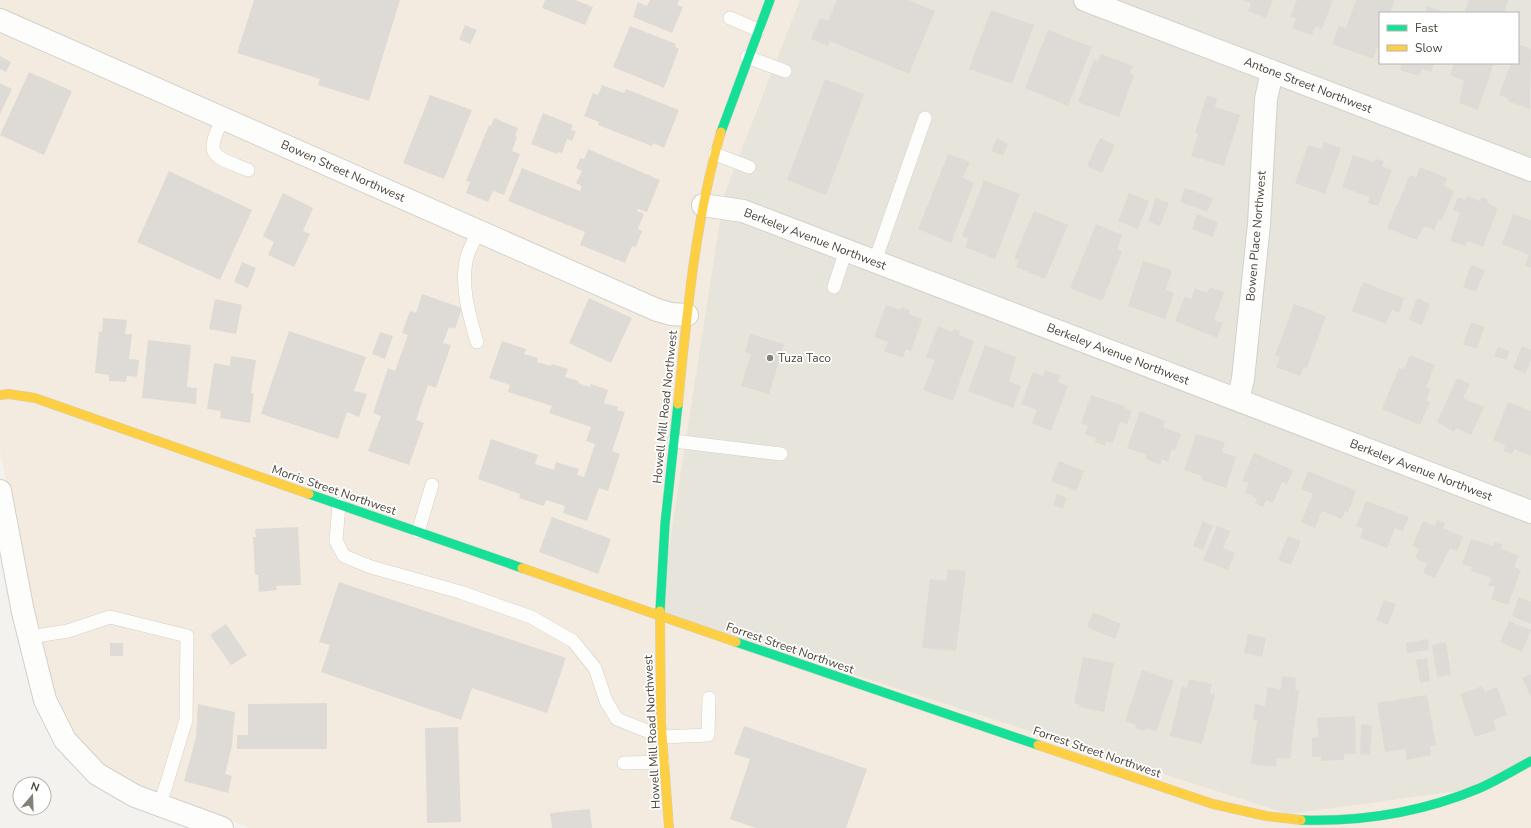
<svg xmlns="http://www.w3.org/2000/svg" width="1531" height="828" font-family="'Nunito Sans',sans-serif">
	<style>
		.residential { fill: #e7e4dc; fill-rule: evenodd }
		.commercial { fill: #f3ebdf }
		.building { fill: #dedbd6 }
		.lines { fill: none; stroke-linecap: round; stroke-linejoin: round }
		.lane-casing { stroke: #d2d0cb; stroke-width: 14 }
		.street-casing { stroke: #d2d0cb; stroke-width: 24 }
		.fast-casing { stroke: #d3cfc5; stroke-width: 10 }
		.slow-casing { stroke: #d3cfc5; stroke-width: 10 }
		.lane { stroke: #fdfdfc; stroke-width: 13 }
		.street { stroke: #fdfdfc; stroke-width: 22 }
		.fast { stroke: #16e098; stroke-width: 9 }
		.slow { stroke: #ffcf43; stroke-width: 9 }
		.poi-dot { fill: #868178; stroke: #fff; stroke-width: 1.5 }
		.labels { text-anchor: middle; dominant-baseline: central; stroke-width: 3.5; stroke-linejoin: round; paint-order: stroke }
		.street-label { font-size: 12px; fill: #4b4439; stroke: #fff }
		.poi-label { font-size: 12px; fill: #4b4439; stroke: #fff; text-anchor: start }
	</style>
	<rect width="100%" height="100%" fill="#f4f2ee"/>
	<path class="residential" d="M798,0H1531V759L1474,789L1286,815L657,611L723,196ZM1380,13H1518V63H1380Z"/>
	<path class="commercial" d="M0,0H800L724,195L659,612L1288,814L1475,789L1531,759V828H249L64,759L0,451Z"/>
	<path class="building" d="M254,0H400L369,101L318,85L320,79L237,53Z
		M545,0H575L593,7L585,25L542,8Z
		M650,0H679L677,5L683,7L672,33L633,17L638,2L647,6Z
		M837,0H908L935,11L909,74L830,41L828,46L811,39L820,18L828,21Z
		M1243,0H1273L1266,18L1248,11L1251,3Z
		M1297,0H1333L1322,29L1316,26L1312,35L1292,28L1296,18L1290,17Z
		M1356,0H1395L1390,13H1380V41L1373,59L1332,44L1339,26L1346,28Z
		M1469,0H1508L1504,13H1464Z
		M1427,6L1446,13H1425Z
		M991,10L1034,25L1012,84L969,69Z
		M465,25L477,30L470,44L459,39Z
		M630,26L676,44L675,47L679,49L664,88L613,67Z
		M1048,30L1092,47L1068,106L1025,88Z
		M1518,44L1531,49L1530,109L1507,101L1508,98L1499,95L1511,63H1518Z
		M1101,54L1133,66L1130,73L1134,75L1119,117L1078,102L1094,59L1098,61Z
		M0,56L11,62L6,72L0,69Z
		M1402,63H1434L1431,72L1422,69L1419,76L1400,70Z
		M1454,63H1494L1478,110L1459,103L1464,81L1450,75Z
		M29,72L72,91L44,155L0,135Z
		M825,79L864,94L826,195L787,180Z
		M0,83L12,89L0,114Z
		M602,85L624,93L626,89L679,110L664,148L653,143L652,146L598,125L599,122L584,116L593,93L598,95Z
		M430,95L472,110L444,179L403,163Z
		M1207,95L1217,99L1215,107L1240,115L1224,166L1191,156L1198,134L1195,133Z
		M543,113L573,125L571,130L576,131L572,141L567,139L562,153L558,152L557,154L531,144Z
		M494,118L518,128L515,136L517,137L512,151L520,154L504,195L493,191L488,202L466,193L470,182L466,181L489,125L491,126Z
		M997,138L1008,144L1003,156L991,151Z
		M1100,138L1115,145L1102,173L1087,166Z
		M1324,142L1341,148L1325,194L1295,183L1308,145L1322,149Z
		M588,149L660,180L647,212L638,209L637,211L644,214L638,229L642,231L636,247L632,246L625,263L580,245L585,232L508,201L522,168L580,191L582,186L576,183L582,171L576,168L580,158L584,159Z
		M948,154L970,162L963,178L974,183L951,243L918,229Z
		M1353,155L1374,162L1376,159L1384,161L1382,166L1392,170L1378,206L1368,203L1370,197L1342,187Z
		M1420,167L1447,178L1444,186L1454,191L1442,220L1439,219L1434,230L1424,226L1417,240L1387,228L1410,175L1416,177Z
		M169,171L252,210L220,280L137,242Z
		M984,180L1020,194L995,259L965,247L968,239L962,236Z
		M1185,188L1213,198L1207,212L1180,202Z
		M283,193L313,208L303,231L310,234L294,267L268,255L274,242L263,236Z
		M1129,193L1149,201L1138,229L1118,221Z
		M1467,196L1480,201L1481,197L1488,200L1487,203L1498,208L1483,247L1468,241L1465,246L1450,241L1460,213L1453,210L1458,197L1465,200Z
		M1156,198L1169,203L1160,226L1148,221Z
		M1034,211L1068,225L1045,279L1016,267L1019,260L1014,258Z
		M1197,214L1218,222L1213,237L1192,229Z
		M1513,214L1531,220V268L1525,266L1529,255L1502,244Z
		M1096,224L1122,235L1117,249L1122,252L1102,301L1070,288Z
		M1143,261L1172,270L1166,290L1174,293L1165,319L1128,306Z
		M242,262L256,268L248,288L234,282Z
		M1471,265L1485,270L1476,292L1463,287Z
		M1363,282L1404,298L1399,313L1392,310L1386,324L1352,311Z
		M1209,287L1224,292L1214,320L1223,323L1217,338L1175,321L1185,296L1191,299L1195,288L1207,293Z
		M422,294L462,308L455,329L449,327L443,343L451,345L436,388L428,385L416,420L424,423L409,465L368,451L381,416L373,413L388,368L395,371L408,335L402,333L410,311L416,313Z
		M589,298L632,318L611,363L569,343Z
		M1417,298L1430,304L1422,325L1409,320Z
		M215,299L242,305L236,334L209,329Z
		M1294,304L1326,316L1307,368L1304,367L1300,376L1276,367L1280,357L1275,355Z
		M886,305L900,310L901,307L910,310L909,314L922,319L911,351L906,349L903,358L884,351L888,342L874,337Z
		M103,318L127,320L125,334H132L129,359L139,360L137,377L127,376L126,382L109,381V375L95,373L99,331L102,332Z
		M1471,322L1485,327L1476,349L1463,344Z
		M938,326L952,332L954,329L960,331L959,335L974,341L953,401L923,390L935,360L926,357Z
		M289,331L366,357L354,391L367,394L359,417L347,412L338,439L261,414Z
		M380,332L393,336L385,359L372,354Z
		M750,334L784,344L769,394L741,386L751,354L745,352Z
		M148,340L191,345L187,387L197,388L196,404L142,398Z
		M502,341L526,349L524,354L538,358L537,362L551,366L552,364L568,369L565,377L579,381L578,383L590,387L591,384L608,390L604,403L618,407L617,410L625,412L612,451L620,454L608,491L599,488L587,521L563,513L565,506L546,500L544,506L519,498L520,494L478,479L491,439L538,455L535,464L554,470L556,462L579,469L577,475L584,477L595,444L586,441L591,427L549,413L552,406L508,392L510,385L489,378Z
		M985,345L1016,357L1009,382L1021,386L1013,408L968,391Z
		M1522,346L1531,350V360L1525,374L1513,368Z
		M1498,347L1510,351L1506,360L1494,356Z
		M1410,355L1435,365L1426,387L1431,389L1426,400L1430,402L1420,425L1382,409L1399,368L1404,369Z
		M231,356L256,360L251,393H254L250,423L220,418L221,411L207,409L214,363L230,366Z
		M1045,370L1061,376L1058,382L1068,386L1051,431L1032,423L1037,410L1021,404L1033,372L1043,376Z
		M1457,378L1470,384L1463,398L1484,407L1471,435L1456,428L1454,432L1437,422Z
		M1091,395L1125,406L1124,408L1132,411L1127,424L1120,422L1113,443L1106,441L1105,446L1095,442L1096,438L1085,434L1088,426L1081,423Z
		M1508,402L1531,411V456L1514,449L1512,454L1503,451L1505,445L1493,440Z
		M1140,411L1165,421L1163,427L1181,434L1175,451L1172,449L1168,462L1162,459L1160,465L1146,459L1147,455L1127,448Z
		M1196,434L1225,442L1222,452L1236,457L1226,488L1202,480V476L1184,470Z
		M1254,453L1293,470L1287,484L1282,482L1273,503L1266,500L1263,507L1255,503L1257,498L1245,493L1249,483L1242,481Z
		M1059,461L1084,471L1076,491L1051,481Z
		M1308,471L1356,491L1348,512L1345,511L1342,519L1322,511L1315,528L1301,522L1313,494L1301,489Z
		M1057,494L1067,498L1063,509L1053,505Z
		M1366,501L1409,517L1403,531L1395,528L1387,548L1360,538L1363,529L1356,526Z
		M552,517L611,539L598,574L539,552Z
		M1437,520L1445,523L1443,528L1463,537L1457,551L1450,548L1435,578L1423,573L1427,563L1415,558L1419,549L1412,546L1423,521L1435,526Z
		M1203,521L1213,526L1203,550L1193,546Z
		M1217,526L1230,531L1223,548L1235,553L1228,570L1203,560Z
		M298,527L301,585L276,586L277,590L259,592L258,575H255L253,537H256L255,529Z
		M1288,536L1301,541L1291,565L1278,560Z
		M1471,539L1493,546L1494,542L1503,545L1501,549L1519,556L1514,567L1521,570L1508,605L1491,599L1495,587L1488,585L1491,578L1471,571L1472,567L1462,564Z
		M948,569L966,571L956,651L922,648L930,579L946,581Z
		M339,582L566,658L547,713L472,688L461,720L321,672L330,645L319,642Z
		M1519,597L1531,602V624L1512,616Z
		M1384,600L1396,604L1388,625L1376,620Z
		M1093,612L1121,624L1115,639L1087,627Z
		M1509,621L1531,630L1522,652L1500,642Z
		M226,624L247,655L231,665L210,635Z
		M1248,634L1266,638L1262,657L1244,653Z
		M1428,639L1429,650L1407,653L1406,643Z
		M1446,642L1451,675L1437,677L1432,645Z
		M110,643H123V656H110Z
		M1083,657L1114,663L1104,712L1079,707L1080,705L1074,703Z
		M1427,658L1430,681L1420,683L1416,660Z
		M1142,670L1174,681L1156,732L1146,728L1145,731L1135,728L1136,725L1125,721Z
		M1531,674V697L1522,678Z
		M1282,676L1296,678L1295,689L1299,690L1290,759L1277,758L1276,767L1251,764L1257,720H1253L1255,704L1265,706L1267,687L1281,689Z
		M1189,679L1212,684L1210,693L1215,694L1202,744L1170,736L1182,686L1187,688Z
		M1482,686L1485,692L1497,687L1507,715L1493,720L1496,730L1475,737L1460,694Z
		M1427,695L1436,745L1430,746L1431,755L1406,760L1405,749L1385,752L1377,703Z
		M327,703V749H237V735H248V704Z
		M198,704L235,712L232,746L225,774L232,776L228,793L184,781L196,737Z
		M1355,716L1356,754H1344V760L1321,761V757H1312V738L1318,737L1317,718Z
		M1361,724L1372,725L1370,755L1360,754Z
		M744,726L867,769L846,828H756L730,819L750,759L734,754Z
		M458,727L461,822L427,823L425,728Z
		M590,809L592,828H552L550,813Z"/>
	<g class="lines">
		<defs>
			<path id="lane" d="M730,18L758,30
				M747,57L785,71
				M223,118C204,157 212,155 248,170
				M715,154L749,167
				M875,261L925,118
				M834,287L846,250
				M477,342C469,315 459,281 468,254C471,246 475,238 478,231
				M674,441L781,454
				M339,504L336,541L344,556L371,567L460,592L531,617L573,641L595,668L606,701L617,719L662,737L708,735L709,698
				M418,532L432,485
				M30,637L68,631L110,617L187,636L186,720L160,805
				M624,763L663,762"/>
			<path id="street" d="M1085,0L1531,170
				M0,20L657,310L671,314L687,315
				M703,205L743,211L1531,512
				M1238,400L1243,379L1259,224L1266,99L1272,72
				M0,491L23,612L45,700L65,740L97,774L135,796L222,828"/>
			<path id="fast" d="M721,132L770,0
				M309,494L522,568
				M660,611L665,524L678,404
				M736,642L1038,745
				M1301,820C1363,822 1423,812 1480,788C1498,780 1514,770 1531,761"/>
			<path id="slow" d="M0,395L9,394L35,398L309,494
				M678,404C687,313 695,221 721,132
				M522,568L736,642
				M660,611L661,722L669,828
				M1038,745L1213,804L1266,816L1301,820"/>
		</defs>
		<use href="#lane" class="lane-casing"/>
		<use href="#street" class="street-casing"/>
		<use href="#fast" class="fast-casing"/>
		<use href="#slow" class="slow-casing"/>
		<use href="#lane" class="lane"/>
		<use href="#street" class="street"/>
		<use href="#fast" class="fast"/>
		<use href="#slow" class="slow"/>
	</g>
	<circle class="poi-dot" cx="770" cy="358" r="4"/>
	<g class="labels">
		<g class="street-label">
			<text transform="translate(1308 85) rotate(21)">Antone Street Northwest</text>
			<text transform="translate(343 171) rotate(24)">Bowen Street Northwest</text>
			<text transform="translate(1256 236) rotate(-85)">Bowen Place Northwest</text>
			<text transform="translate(815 239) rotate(21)">Berkeley Avenue Northwest</text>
			<text transform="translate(1118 354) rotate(21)">Berkeley Avenue Northwest</text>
			<text transform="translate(665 407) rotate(-84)">Howell Mill Road Northwest</text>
			<text transform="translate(1421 470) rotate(21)">Berkeley Avenue Northwest</text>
			<text transform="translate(334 490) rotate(19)">Morris Street Northwest</text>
			<text transform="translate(790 648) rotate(19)">Forrest Street Northwest</text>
			<text transform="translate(652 732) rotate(-93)">Howell Mill Road Northwest</text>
			<text transform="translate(1097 752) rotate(19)">Forrest Street Northwest</text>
		</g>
		<g class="poi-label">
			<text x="778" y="358">Tuza Taco</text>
		</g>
	</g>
	<rect x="1379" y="12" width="140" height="52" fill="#ffffff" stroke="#b7b4b0"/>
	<rect x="1387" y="25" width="20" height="6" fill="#16e098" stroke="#b7b4b0"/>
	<text x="1415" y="32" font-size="12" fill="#4b4439">Fast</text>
	<rect x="1387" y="45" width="20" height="6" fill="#ffcf43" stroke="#b7b4b0"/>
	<text x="1415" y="52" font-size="12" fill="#4b4439">Slow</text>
	<g transform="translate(32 796) rotate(19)"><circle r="19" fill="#ffffff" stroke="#b7b4b0"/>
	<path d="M0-3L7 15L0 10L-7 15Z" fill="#868178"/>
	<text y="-6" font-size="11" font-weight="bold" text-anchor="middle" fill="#4b4439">N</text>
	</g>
</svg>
